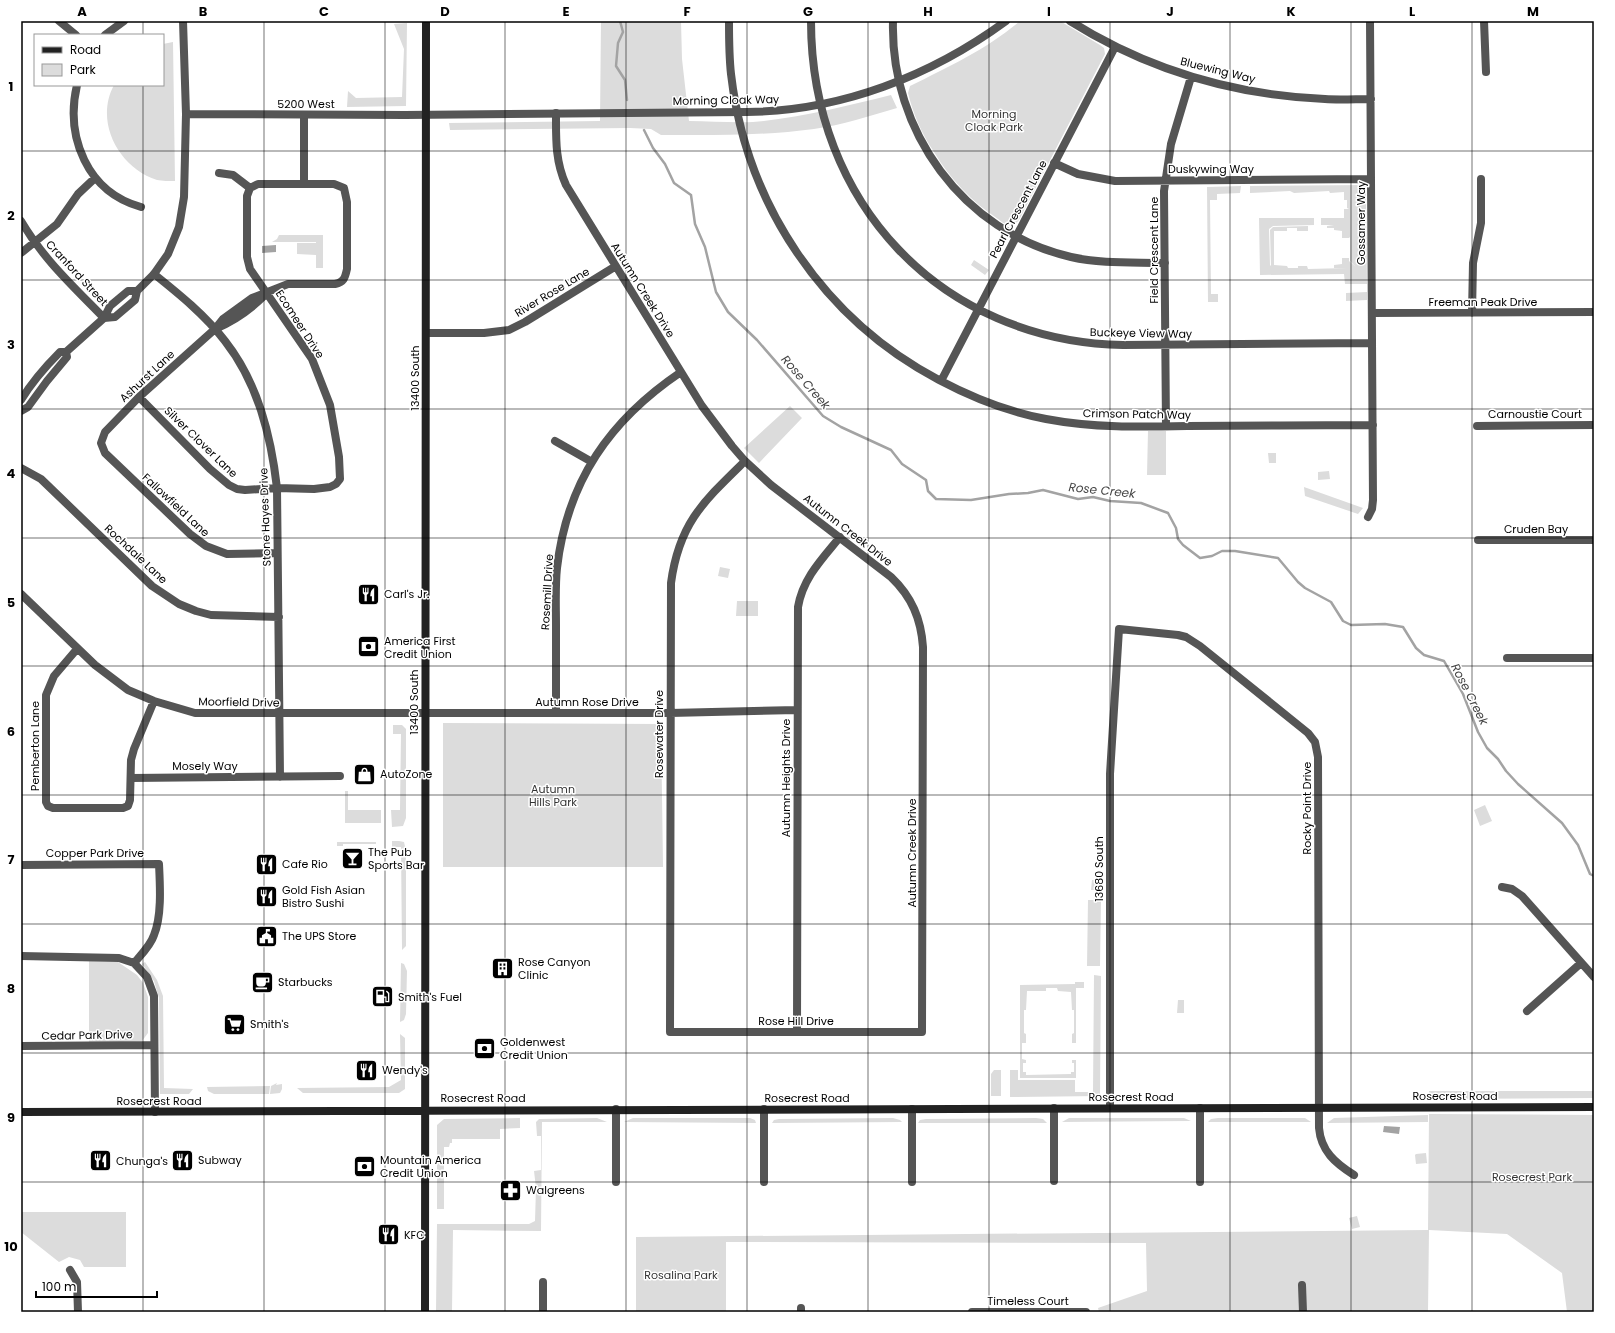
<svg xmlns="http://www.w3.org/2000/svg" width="1615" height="1333" font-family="Poppins,sans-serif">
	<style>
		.green { fill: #dcdcdc }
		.water { fill: #a3a3a3 }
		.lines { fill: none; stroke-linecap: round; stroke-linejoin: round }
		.stream { stroke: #a3a3a3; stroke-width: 2.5 }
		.minor { stroke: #555; stroke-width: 8 }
		.tertiary { stroke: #555; stroke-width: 8 }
		.secondary { stroke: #222; stroke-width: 8 }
		.grid { fill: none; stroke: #000; stroke-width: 1; stroke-opacity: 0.55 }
		.labels { text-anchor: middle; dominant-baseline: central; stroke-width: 3; stroke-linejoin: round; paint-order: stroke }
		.street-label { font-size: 11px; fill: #000; stroke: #fff }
		.park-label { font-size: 11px; fill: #333; stroke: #fff }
		.poi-label { font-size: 11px; fill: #000; stroke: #fff; text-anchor: start }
		.water-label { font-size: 12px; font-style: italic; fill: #444; stroke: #fff }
		.neatline { fill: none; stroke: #000; stroke-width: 1.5 }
		.grid-label { font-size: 13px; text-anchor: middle; font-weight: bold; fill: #000 }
	</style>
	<rect width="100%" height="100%" fill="#fff"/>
	<path class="green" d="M601,21H681L682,59L689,121C710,121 732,123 753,122C800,118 846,106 891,95L897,108C870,116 842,125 814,129C762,136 713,135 661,135L651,129L630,128L450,130L449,123L600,121Z
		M1020,21H1060L1100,45L1104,48L1105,54L1019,220C1016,224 1013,226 1008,225C1004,224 1001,221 998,219C972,202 950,179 934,152C922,134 913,114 908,93L910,86C950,66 985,50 1020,21Z
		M407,23L406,106L347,107L348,91L356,98L402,97L404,49L394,24Z
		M173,42L175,181C169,181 162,181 157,180C119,168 94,122 114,85H163V44Z
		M1366,185L1367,284H1345L1344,274L1260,275L1259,218H1314V225L1273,226L1269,229L1270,265L1271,266L1270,230L1273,227L1308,226V231H1297V228H1287V231H1274V265L1287,266L1288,268H1298V266H1307L1308,269L1347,268H1334V265L1342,264V258H1349V261L1356,267L1350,261V237L1349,238H1342V231L1334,230V228H1327V226L1334,225H1321V218H1344V209H1349L1347,208V200H1344V192L1330,193L1329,191L1294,193L1290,191L1250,193V186Z
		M1241,186L1240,193L1217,194V200H1210L1211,294H1218V302H1208L1207,187Z
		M279,235H323V268H316V242H272L277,239Z
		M297,243H316V255L297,254Z
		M974,260L989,270L985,275L971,265Z
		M1367,292V300L1346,301V293Z
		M790,406L802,418L759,463L744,448Z
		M1148,431H1166V475H1147Z
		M1268,453H1276V463H1269Z
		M1329,471L1330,479L1318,480V472Z
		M1304,487L1363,508L1358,514L1305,496Z
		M720,567L730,569L728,578L718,576Z
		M737,601H758V616H736Z
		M443,723L661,724L663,867H443Z
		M393,725H402L406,729V818L403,826L392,827L391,810H400L401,734H393Z
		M345,791H348V810H381V823H345Z
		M1485,805L1492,821L1480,826L1474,810Z
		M392,841H399L404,842L406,851V946L402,950L401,847H392Z
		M337,842H376V844H343V846H337Z
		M1092,880H1101V890H1091Z
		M1088,900H1101L1100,966H1087Z
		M89,961L118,962L137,975L143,983L148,997V1033L142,1041L89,1042Z
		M145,962L157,980L163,996L164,1088L193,1089L189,1094H160L159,998L154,981L142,964Z
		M401,963L404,964L407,971L406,1014L404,1020L400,1022Z
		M1094,975L1101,976L1100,1096L1010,1097V1070H1018V1080H1075V1092H1093Z
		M1075,982H1084V988H1076V1043H1072V1034L1074,1033V1010H1072L1071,992L1058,991L1057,988H1046V991H1027L1026,1010H1024V1033L1026,1034V1043H1022V1059L1026,1060V1063H1023V1072H1026V1075L1071,1074V1072H1074V1063H1072V1060H1076V1078H1020V985L1075,984Z
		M1178,1000H1184V1013H1177Z
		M400,1034L405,1038V1089L399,1093H303L297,1088L389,1087L401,1080Z
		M994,1070H1001V1096H991V1074Z
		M277,1083L276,1085L282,1084V1089L280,1093L270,1094L271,1086Z
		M270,1086L269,1094H214L208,1091L207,1087Z
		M1429,1091H1594V1098L1429,1099Z
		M1429,1114L1594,1115V1312H1567L1562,1273L1507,1234L1429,1230L1428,1312H1099L1098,1308L1147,1291L1146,1243L726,1242V1312H636V1237L1428,1230Z
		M1428,1115V1122L1327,1123L1334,1118Z
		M520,1118V1128L500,1129V1139H452V1143H450L449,1147H444V1209H437V1125L444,1119Z
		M597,1118L607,1122H542L541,1231L453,1230L452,1312H436L437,1224H529L535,1221L536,1188L534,1171L541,1170V1136H537L536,1122L539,1119Z
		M633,1118H750L755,1120L756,1123L624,1122Z
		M893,1118L900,1120L902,1122L772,1123L774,1120L779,1119Z
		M1036,1118L1043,1119L1047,1123H918L920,1120L926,1119Z
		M1069,1118H1184L1191,1121L1062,1122Z
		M1218,1118H1305L1311,1122H1208L1211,1119Z
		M1426,1153L1427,1163L1416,1164L1415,1155L1416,1154Z
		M21,1212H126V1267H84L80,1260L69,1257L59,1262L21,1232Z
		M1357,1216L1360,1227L1352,1229L1349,1218Z"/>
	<path class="water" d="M276,245V252L262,253V246Z
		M1384,1126L1400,1127L1399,1134L1383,1132Z"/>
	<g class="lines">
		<path class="stream" d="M620,21L623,32L618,43L616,66L625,80L627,100
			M644,130L653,148L665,164L674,183L691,195L695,224L705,247L716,292L728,312L757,340L823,416L841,427L891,450L902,464L926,480L928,491L936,499L971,500L1009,494L1028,493L1043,490L1078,499L1093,497L1110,501L1141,503L1168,513L1176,528L1178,539L1183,545L1200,558L1212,556L1222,551H1235L1278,558L1298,582L1305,588L1331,602L1343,621L1351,625L1385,624L1403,627L1416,648L1424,655L1444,661L1463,694L1478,732L1487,748L1498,759L1506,771L1518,784L1562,823L1578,845L1590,874L1594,876"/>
		<path class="minor" d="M59,21L76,35
			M729,21C729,39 729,56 731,74C746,204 823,319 939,380C973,398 1008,412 1046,419C1093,428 1140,427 1187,426C1249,426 1311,425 1373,425
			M811,21C811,202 940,341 1123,345L1372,343
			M893,21C890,131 963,232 1071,257C1102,264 1133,262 1165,263
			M1070,21C1148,70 1233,95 1325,99C1340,100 1356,99 1371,99
			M1484,21L1486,72
			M105,35L124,21
			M77,85C65,137 87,192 141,207
			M556,113C556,138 555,161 566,185L702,406L732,446L745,461L771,485L891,577C912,597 921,619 923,647L922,1032H670L671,583C679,523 704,501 745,461
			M304,115V184
			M1054,163L1078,174L1115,181L1371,179
			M219,173L233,175L250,188
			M250,188L258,184H334L344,188L347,202V269C345,278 344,282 335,284H288L252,298L223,319L215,329L139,397L105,432L101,443L105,453L190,534L206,546L227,554L277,553
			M21,221C44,260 73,286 104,318
			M21,253L57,224L78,194L95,178
			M154,274C179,294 205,315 225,341C258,383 271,436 277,488L280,777
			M1372,313L1594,312
			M1472,313L1473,263L1481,223V179
			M215,329C234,321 251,309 265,295
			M426,333H484L509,330L525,322L616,266
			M941,381L1115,47
			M139,397L210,469L229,485L237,489L245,490L277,488L314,489L330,487L336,484L340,479L339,457L330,405L312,359L250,269L247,257V196L250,188
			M1166,426L1164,191L1171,144L1191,77
			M1477,426L1594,425
			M555,441L592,462
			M21,468L41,479L152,586L179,604L196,611L211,615L279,617
			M1368,517L1372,509L1373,500L1370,21
			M1478,540H1594
			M21,594L95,665L128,690L154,701L195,713H670L797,710
			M77,649L54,676L46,695V802L48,806L53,808H123L128,806L130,800L131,760L134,749L154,701
			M1507,658H1594
			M556,713C556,684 556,655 556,625C556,606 555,587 557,568C567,481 610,420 681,372
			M131,778L340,776
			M21,865L159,864C160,885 162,916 154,935C151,945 141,955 134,963
			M1502,887L1512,889L1522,896L1594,977
			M21,956L119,958L134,963L147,977L154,996L155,1112
			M1527,1011L1581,963
			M797,1032L798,607C803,578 822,559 840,537
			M21,1046L154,1045
			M1110,1108V774L1119,629L1178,635L1186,637L1200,646L1308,733L1315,742L1318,757L1319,1128C1321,1151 1335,1163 1354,1175
			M1200,1108V1182
			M764,1109V1182
			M912,1109V1182
			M1054,1181V1108
			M616,1182V1109
			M70,1270L77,1282L78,1312
			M1302,1285L1303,1312
			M801,1308V1312
			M543,1312V1282
			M972,1312H1086"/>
		<path class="tertiary" d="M186,114L405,115L747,112C841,111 931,76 1006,21
			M104,318L115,317L135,300L137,291L154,274L168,254L179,227L184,197L186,114L183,21
			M21,400C32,382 45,367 60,352H66L104,318L110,306L128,291H137
			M21,411L28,407L47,381L67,357L66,352"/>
		<path class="secondary" d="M21,1112L1594,1107
			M425,1312L426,21"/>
	</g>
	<path class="grid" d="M143,21V35M264,21V1312M385,21V1312M505,21V1312M626,21V1312M747,21V1312M868,21V1312M989,21V1312M1110,21V1312M1230,21V1312M1351,21V1312M1472,21V1312M143,85V1312M21,151H1594M21,280H1594M21,409H1594M21,538H1594M21,666H1594M21,795H1594M21,924H1594M21,1053H1594M21,1182H1594"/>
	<defs>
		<symbol id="restaurant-square" viewBox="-11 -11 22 22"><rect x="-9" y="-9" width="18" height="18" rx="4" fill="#000" stroke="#fff"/><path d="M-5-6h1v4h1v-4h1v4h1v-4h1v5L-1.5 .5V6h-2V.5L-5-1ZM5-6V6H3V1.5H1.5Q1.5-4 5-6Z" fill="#fff"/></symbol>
		<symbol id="bank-square" viewBox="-11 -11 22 22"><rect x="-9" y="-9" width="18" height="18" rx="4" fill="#000" stroke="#fff"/><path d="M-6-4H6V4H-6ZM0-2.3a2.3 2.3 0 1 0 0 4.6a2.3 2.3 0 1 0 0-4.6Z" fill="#fff"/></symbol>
		<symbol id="shop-square" viewBox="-11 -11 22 22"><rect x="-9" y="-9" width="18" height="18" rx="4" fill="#000" stroke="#fff"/><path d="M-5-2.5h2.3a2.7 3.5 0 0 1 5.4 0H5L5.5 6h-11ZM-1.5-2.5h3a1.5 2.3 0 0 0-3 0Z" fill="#fff"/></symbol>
		<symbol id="bar-square" viewBox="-11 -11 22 22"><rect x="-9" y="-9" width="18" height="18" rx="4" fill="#000" stroke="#fff"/><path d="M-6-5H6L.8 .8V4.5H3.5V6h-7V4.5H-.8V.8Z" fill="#fff"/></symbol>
		<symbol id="civic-square" viewBox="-11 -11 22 22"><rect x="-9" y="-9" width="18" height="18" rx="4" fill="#000" stroke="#fff"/><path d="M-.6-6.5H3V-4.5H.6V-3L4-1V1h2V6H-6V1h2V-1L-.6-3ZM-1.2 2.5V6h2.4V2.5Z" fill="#fff"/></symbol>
		<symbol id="building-square" viewBox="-11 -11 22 22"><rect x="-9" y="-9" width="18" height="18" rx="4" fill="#000" stroke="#fff"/><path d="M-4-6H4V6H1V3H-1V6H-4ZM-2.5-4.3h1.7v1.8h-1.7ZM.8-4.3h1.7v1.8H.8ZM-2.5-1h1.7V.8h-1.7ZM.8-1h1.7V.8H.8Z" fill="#fff"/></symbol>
		<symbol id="cafe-square" viewBox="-11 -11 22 22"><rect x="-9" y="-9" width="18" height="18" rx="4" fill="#000" stroke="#fff"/><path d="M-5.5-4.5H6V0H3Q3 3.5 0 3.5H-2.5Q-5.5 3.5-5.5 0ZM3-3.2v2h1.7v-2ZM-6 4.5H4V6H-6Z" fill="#fff"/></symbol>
		<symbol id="fuel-square" viewBox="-11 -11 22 22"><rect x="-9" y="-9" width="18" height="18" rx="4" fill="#000" stroke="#fff"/><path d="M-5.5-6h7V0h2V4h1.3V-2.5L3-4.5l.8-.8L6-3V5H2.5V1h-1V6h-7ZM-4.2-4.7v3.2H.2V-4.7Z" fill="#fff"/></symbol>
		<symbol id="supermarket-square" viewBox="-11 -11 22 22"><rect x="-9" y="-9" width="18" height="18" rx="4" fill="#000" stroke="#fff"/><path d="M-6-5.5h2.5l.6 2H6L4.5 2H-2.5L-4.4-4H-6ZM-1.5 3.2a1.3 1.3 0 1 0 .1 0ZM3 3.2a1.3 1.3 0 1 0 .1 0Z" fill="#fff"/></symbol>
		<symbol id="pharmacy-square" viewBox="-11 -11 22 22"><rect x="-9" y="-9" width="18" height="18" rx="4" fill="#000" stroke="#fff"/><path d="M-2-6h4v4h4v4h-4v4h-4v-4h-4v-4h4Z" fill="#fff"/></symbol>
	</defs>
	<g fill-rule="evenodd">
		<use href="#restaurant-square" x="356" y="582" width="25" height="25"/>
		<use href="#bank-square" x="356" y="634" width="25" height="25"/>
		<use href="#shop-square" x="352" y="762" width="25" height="25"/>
		<use href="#bar-square" x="340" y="846" width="25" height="25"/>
		<use href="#restaurant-square" x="254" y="852" width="25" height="25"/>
		<use href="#restaurant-square" x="254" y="884" width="25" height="25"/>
		<use href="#civic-square" x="254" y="924" width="25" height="25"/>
		<use href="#building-square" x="490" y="956" width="25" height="25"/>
		<use href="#cafe-square" x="250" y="970" width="25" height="25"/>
		<use href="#fuel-square" x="370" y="984" width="25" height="25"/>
		<use href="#supermarket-square" x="222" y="1012" width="25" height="25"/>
		<use href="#bank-square" x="472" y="1036" width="25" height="25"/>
		<use href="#restaurant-square" x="354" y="1058" width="25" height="25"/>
		<use href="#restaurant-square" x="170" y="1148" width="25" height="25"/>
		<use href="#restaurant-square" x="88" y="1148" width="25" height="25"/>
		<use href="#bank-square" x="352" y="1154" width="25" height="25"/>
		<use href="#pharmacy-square" x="498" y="1178" width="25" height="25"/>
		<use href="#restaurant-square" x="376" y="1222" width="25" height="25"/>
	</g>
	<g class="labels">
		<g class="street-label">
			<text transform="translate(1218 70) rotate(14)">Bluewing Way</text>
			<text transform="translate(726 100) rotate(-1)">Morning Cloak Way</text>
			<text x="306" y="104">5200 West</text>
			<text x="1211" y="169">Duskywing Way</text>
			<text transform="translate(1018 209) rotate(-62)">Pearl Crescent Lane</text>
			<text transform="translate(1361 223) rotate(-90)">Gossamer Way</text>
			<text transform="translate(1154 250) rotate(-90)">Field Crescent Lane</text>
			<text transform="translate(77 273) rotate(47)">Cranford Street</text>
			<text transform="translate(643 290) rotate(58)">Autumn Creek Drive</text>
			<text transform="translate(552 292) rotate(-31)">River Rose Lane</text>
			<text x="1483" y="302">Freeman Peak Drive</text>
			<text transform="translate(300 324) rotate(57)">Ecomeer Drive</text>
			<text transform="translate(1141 333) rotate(1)">Buckeye View Way</text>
			<text transform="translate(147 376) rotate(-43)">Ashurst Lane</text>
			<text transform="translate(415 378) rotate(-90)">13400 South</text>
			<text transform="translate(1137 414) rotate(1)">Crimson Patch Way</text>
			<text x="1535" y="414">Carnoustie Court</text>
			<text transform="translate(201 442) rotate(44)">Silver Clover Lane</text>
			<text transform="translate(176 505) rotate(43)">Fallowfield Lane</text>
			<text transform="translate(265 517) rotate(-92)">Stone Hayes Drive</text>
			<text x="1536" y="529">Cruden Bay</text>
			<text transform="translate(848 530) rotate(38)">Autumn Creek Drive</text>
			<text transform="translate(136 554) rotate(43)">Rochdale Lane</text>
			<text transform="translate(547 592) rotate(-87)">Rosemill Drive</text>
			<text transform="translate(239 702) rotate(1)">Moorfield Drive</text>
			<text transform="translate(414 702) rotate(-90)">13400 South</text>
			<text x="587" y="702">Autumn Rose Drive</text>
			<text transform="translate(659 734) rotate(-90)">Rosewater Drive</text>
			<text transform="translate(35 746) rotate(-90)">Pemberton Lane</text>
			<text x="205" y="766">Mosely Way</text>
			<text transform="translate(786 778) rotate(-90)">Autumn Heights Drive</text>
			<text transform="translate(1307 808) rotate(-90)">Rocky Point Drive</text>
			<text x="95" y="853">Copper Park Drive</text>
			<text transform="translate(912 853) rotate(-90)">Autumn Creek Drive</text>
			<text transform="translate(1099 869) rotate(-90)">13680 South</text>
			<text x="796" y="1021">Rose Hill Drive</text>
			<text transform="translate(87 1035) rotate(-1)">Cedar Park Drive</text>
			<text x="1455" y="1096">Rosecrest Road</text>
			<text x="1131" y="1097">Rosecrest Road</text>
			<text x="483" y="1098">Rosecrest Road</text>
			<text x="807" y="1098">Rosecrest Road</text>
			<text x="159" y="1101">Rosecrest Road</text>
			<text x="1028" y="1301">Timeless Court</text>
		</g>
		<g class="park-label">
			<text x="994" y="114">Morning<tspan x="994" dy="13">Cloak Park</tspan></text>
			<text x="553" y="789">Autumn<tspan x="553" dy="13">Hills Park</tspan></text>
			<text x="1532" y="1177">Rosecrest Park</text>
			<text x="681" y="1275">Rosalina Park</text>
		</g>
		<g class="poi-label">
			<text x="384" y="594">Carl's Jr.</text>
			<text x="384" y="641">America First<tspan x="384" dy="13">Credit Union</tspan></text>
			<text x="380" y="774">AutoZone</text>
			<text x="368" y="852">The Pub<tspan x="368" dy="13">Sports Bar</tspan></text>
			<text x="282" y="864">Cafe Rio</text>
			<text x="282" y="890">Gold Fish Asian<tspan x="282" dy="13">Bistro Sushi</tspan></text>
			<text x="282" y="936">The UPS Store</text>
			<text x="518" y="962">Rose Canyon<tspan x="518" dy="13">Clinic</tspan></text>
			<text x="278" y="982">Starbucks</text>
			<text x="398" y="997">Smith's Fuel</text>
			<text x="250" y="1024">Smith's</text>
			<text x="500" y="1042">Goldenwest<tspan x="500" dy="13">Credit Union</tspan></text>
			<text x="382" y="1070">Wendy's</text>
			<text x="198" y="1160">Subway</text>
			<text x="380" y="1160">Mountain America<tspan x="380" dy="13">Credit Union</tspan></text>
			<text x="116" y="1161">Chunga's</text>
			<text x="526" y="1190">Walgreens</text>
			<text x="404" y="1235">KFC</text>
		</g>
		<g class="water-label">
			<text transform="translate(806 382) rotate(49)">Rose Creek</text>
			<text transform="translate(1102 490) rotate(6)">Rose Creek</text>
			<text transform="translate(1470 694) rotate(63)">Rose Creek</text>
		</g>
	</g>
	<rect width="1615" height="1333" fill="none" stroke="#ffffff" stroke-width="44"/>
	<rect x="34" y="34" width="130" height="52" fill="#ffffff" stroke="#999999"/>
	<rect x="42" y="47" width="20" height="6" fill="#222222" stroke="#999999"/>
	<text x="70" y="54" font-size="12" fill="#000000">Road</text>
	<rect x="42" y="64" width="20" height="12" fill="#dcdcdc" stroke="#999999"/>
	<text x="70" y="74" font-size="12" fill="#000000">Park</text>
	<path d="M36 1291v6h121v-6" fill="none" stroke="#000000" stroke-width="2"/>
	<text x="42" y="1291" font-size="12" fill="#000000" stroke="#ffffff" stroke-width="3" paint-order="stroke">100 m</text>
	<rect x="22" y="22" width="1571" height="1289" class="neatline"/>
	<g class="grid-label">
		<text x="82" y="16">A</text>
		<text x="203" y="16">B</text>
		<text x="324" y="16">C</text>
		<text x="445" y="16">D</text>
		<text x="566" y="16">E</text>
		<text x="687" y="16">F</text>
		<text x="808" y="16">G</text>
		<text x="928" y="16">H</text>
		<text x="1049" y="16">I</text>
		<text x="1170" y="16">J</text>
		<text x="1291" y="16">K</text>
		<text x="1412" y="16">L</text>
		<text x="1533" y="16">M</text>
		<text x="11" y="91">1</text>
		<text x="11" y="220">2</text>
		<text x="11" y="349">3</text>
		<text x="11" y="478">4</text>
		<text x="11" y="607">5</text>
		<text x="11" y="736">6</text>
		<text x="11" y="864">7</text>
		<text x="11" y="993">8</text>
		<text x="11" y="1122">9</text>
		<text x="11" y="1251">10</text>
	</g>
</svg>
